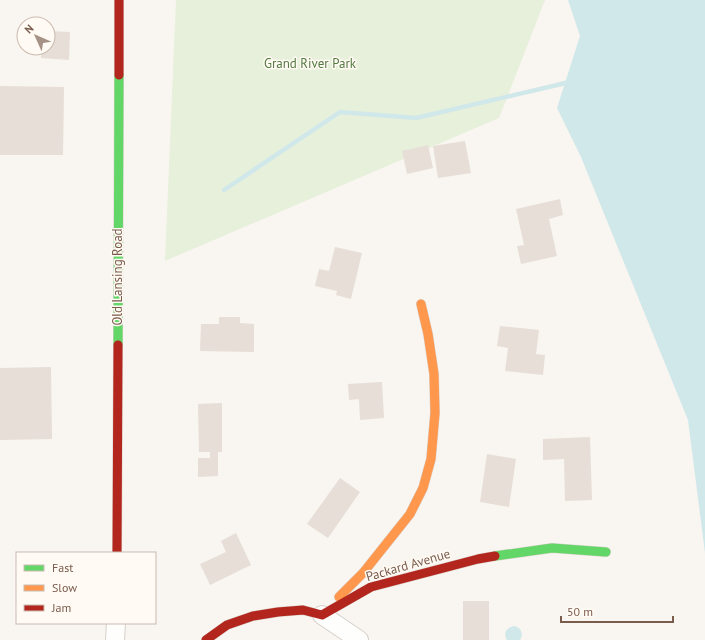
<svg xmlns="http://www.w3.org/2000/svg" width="705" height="640" font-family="'PT Sans',sans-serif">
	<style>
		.green { fill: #e7f0db }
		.water { fill: #d0e8ea }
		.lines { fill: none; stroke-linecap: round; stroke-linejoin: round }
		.stream { stroke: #d0e8ea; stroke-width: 4.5 }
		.building { fill: #e6ded7 }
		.street-casing { stroke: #d7d1cb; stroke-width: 20 }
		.fast-casing { stroke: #d9d2cb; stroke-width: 10 }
		.slow-casing { stroke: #d9d2cb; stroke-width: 10 }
		.jam-casing { stroke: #d9d2cb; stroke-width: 10 }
		.street { stroke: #fefefd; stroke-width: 18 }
		.fast { stroke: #63d668; stroke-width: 9 }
		.slow { stroke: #ff974d; stroke-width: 9 }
		.jam { stroke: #b3261e; stroke-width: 9 }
		.labels { text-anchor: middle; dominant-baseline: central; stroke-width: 3; stroke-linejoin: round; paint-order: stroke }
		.park-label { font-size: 13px; fill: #537a41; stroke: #fffaf3 }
		.street-label { font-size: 13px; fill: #7a5c4d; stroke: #fffaf3 }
	</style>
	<rect width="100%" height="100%" fill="#f9f5f0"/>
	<path class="green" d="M176,0H545L499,118L165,261Z"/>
	<path class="water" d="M568,0H705V553L688,420L581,157L557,108L580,36Z
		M514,626C521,627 524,634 520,640H507C503,633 506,628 514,626Z"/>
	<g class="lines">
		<path class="stream" d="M224,190L340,112L416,118L570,82"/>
	</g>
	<path class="building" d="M48,31L70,32L69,60L41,58V48H48Z
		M0,86L64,87L63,155H0Z
		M465,141L471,173L438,178L433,146Z
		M428,145L433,168L407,174L402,151Z
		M560,199L563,215L549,219L557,256L521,264L517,246L524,245L516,209Z
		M335,247L362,253L351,299L336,295L337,291L315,286L319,269L329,271Z
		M219,317H240V323L254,324V352L200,351L201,324H219Z
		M500,326L539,330L536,354L545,355L543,375L505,371L508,348L497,346Z
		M51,367L52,439L0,440V368Z
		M382,382L384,418L360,420L359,399L349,400L348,384Z
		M222,403V452H218V476L198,477V458H210V452H199L198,404Z
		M590,437L592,500L565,501L564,459L543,460V439Z
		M487,454L516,459L509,507L480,502Z
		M340,478L360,492L328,538L307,524Z
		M236,533L251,565L210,585L200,564L226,552L221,541Z
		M463,601H489V640H463Z"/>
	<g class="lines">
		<defs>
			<path id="street" d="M322,615L359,640
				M115,640L116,623"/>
			<path id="fast" d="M118,345L119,75
				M495,556L552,548L606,552"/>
			<path id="slow" d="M339,597L363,573L410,514L423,488L431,459L435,413L434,374L428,334L421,304"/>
			<path id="jam" d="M119,75V0
				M117,553L118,345
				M206,640L227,625L253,616L278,612L303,610L322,615L371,587L478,559L495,556"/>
		</defs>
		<use href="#street" class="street-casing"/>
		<use href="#fast" class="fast-casing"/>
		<use href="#slow" class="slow-casing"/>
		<use href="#jam" class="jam-casing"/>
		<use href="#street" class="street"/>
		<use href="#fast" class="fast"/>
		<use href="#slow" class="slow"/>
		<use href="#jam" class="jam"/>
	</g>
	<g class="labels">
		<g class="park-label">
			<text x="310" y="63">Grand River Park</text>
		</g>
		<g class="street-label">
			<text transform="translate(117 277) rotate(-90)">Old Lansing Road</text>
			<text transform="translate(408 565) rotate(-16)">Packard Avenue</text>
		</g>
	</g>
	<rect x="16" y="552" width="140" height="72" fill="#fffaf3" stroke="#cabbb1"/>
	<rect x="24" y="565" width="20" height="6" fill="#63d668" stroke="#cabbb1"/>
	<text x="52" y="572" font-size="12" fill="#7a5c4d">Fast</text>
	<rect x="24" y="585" width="20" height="6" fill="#ff974d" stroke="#cabbb1"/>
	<text x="52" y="592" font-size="12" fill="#7a5c4d">Slow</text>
	<rect x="24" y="605" width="20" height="6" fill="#b3261e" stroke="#cabbb1"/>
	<text x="52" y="612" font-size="12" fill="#7a5c4d">Jam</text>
	<g transform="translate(36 36) rotate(315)"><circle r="19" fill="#fffaf3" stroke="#cabbb1"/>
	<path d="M0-3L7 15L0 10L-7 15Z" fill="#a69286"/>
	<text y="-6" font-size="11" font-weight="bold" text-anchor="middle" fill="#7a5c4d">N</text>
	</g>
	<path d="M561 616v6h112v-6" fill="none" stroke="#7a5c4d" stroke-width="2"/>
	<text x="567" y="616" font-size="12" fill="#7a5c4d" stroke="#fffaf3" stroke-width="3" paint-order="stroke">50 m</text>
</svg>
